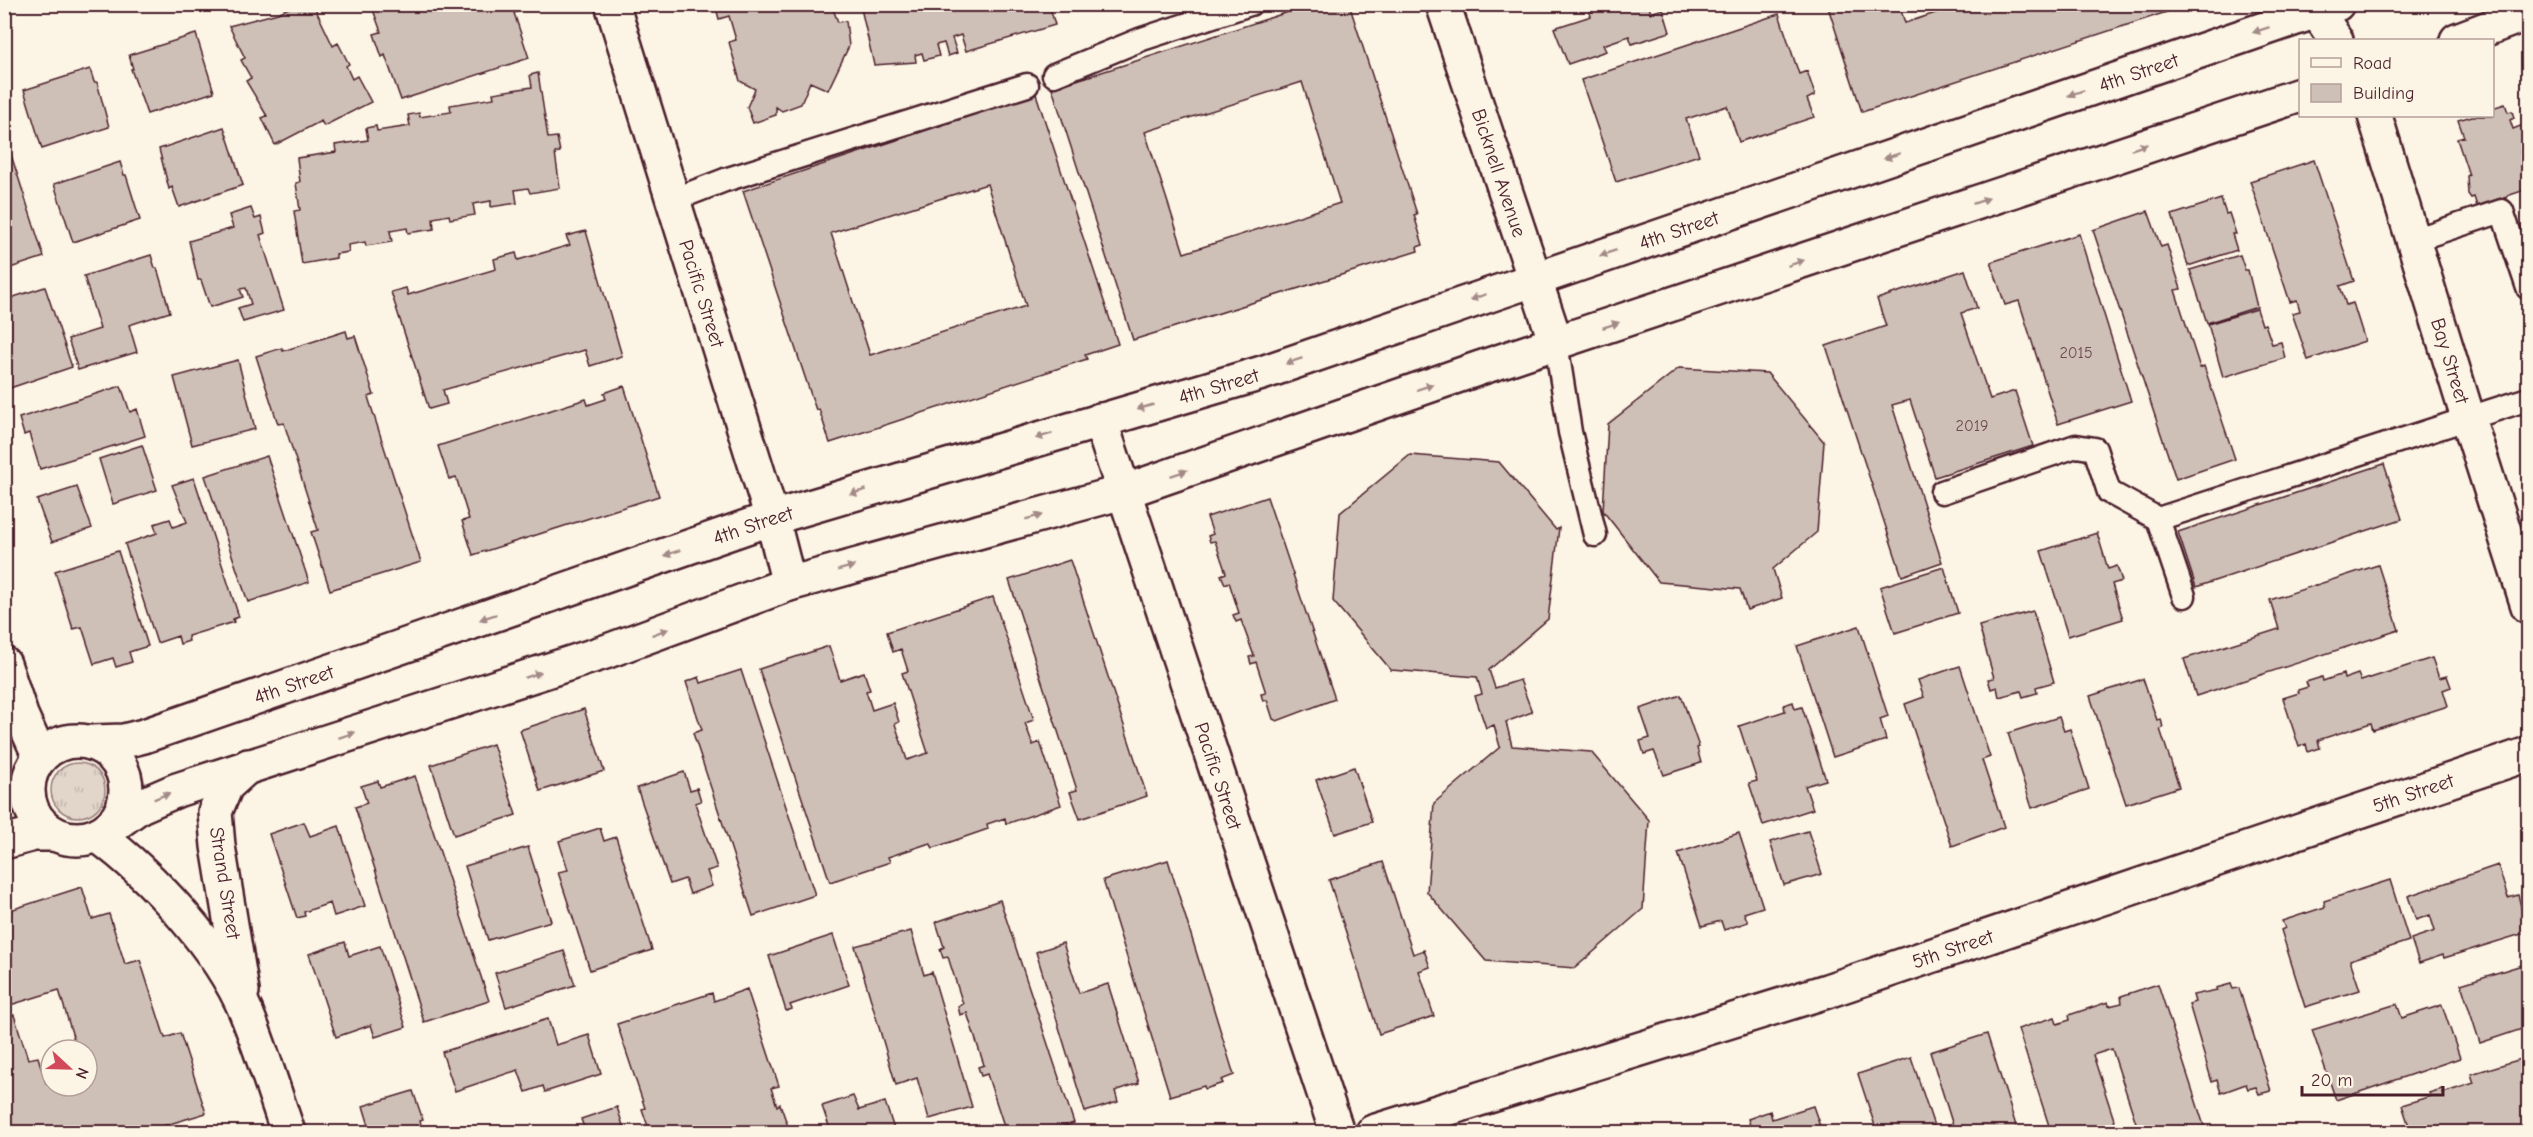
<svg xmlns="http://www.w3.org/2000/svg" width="2533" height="1137" font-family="'Comic Neue',sans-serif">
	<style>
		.grass { fill: url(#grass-tufts); stroke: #967a7a; stroke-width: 1.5 }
		.building { fill: #cfc0b7; stroke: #4a1f2b; stroke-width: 1.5; fill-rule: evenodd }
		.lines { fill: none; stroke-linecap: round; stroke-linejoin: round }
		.lane-casing { stroke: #4a1f2b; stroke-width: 27 }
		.street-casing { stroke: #4a1f2b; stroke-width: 38 }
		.secondary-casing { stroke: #4a1f2b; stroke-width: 38 }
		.lane { stroke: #fcf5e5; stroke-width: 22 }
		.street { stroke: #fcf5e5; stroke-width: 33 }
		.secondary { stroke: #fcf5e5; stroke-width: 33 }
		.oneway { fill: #a38a88 }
		.labels { text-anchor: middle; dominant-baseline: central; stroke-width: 4.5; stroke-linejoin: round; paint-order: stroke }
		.number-label { font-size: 16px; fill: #6b474e }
		.street-label { font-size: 20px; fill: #4a1f2b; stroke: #fcf5e5 }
	</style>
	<defs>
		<pattern id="grass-tufts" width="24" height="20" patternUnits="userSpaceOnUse" patternTransform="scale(1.5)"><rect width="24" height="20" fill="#e2d5ca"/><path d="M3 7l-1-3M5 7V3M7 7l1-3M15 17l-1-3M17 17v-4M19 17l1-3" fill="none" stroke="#c3b6ae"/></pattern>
	</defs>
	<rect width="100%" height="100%" fill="#fcf5e5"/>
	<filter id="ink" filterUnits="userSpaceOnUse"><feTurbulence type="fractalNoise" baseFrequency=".0167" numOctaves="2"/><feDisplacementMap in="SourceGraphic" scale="12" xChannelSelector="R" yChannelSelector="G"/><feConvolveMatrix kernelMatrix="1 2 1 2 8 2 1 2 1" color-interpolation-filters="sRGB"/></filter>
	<g filter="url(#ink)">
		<path class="grass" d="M51 790a27 27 0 1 1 54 0a27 27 0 1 1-54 0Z"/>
		<path class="building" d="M297,4H313L333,46L338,43L349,64L346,66L352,79L357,76L371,102L324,126L321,121L275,145L262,118L267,116L246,81L251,78L241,60L245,58L229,26L278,13Z
			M371,4H516L519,11L514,13L529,58L401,100L385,55L382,57L374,34L381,32Z
			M715,4H856L833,9L838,22L846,21L849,46L828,90L810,82L801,104L782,111L776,107V115L753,123L747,107L755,89L740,81L729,42L736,40L729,16L719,19Z
			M860,4H1049L1055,25L966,51L961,35L952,38L957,53L948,56L944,43L936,45L939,56L924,60L922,53L915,55L916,62L874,65Z
			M1313,4H1349L1417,214L1414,215L1423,245L1417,247L1418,251L1133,340L1052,88ZM1302,82L1340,203L1184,253L1145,132Z
			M1587,4H1648L1651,13L1663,9L1670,32L1632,44L1629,36L1603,45L1606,51L1568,64L1554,28L1591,16Z
			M1827,4H1899L1905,23L1963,4H2191L1862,112Z
			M1779,14L1799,74L1807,71L1815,95L1807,99L1814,117L1739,142L1727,106L1686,119L1699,155L1616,182L1581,80Z
			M196,34L214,92L147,114L131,69H133L129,55Z
			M90,69L94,82H97L109,127L42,149L24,90Z
			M538,73L548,138L557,137L560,152L555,153L560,188L530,193L528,188L515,190L517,203L491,207V201L473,204L475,215L450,219L449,215L433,218L434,229L408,233L407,228L390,231L392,242L366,246L365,242L348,245L349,252L336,254V258L302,264L294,211L300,210L296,183L300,182L297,158L336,152L335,145L368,140L366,128L376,126L377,131L410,126L408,115L419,113L420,117L451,112L450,105L494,98L493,93L532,87L530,75Z
			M1036,94L1118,344L1085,355L1087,359L830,443L819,409L816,410L743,191ZM987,184L1026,306L870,355L831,233Z
			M2505,104L2508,112L2512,111L2514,118L2510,120L2513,129L2528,123V148L2520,151L2523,160L2528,158V189L2477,206L2474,197L2471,198L2468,194L2467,176L2469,175L2457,139L2464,137L2458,120L2472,116H2492V108Z
			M224,127L243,185L179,207L172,187L169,189L159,149Z
			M4,133L44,257L4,270Z
			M2314,160L2354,281L2340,286L2346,305L2353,303L2365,341L2308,360L2292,313L2300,311L2297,300L2290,302L2250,181Z
			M120,162L124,175H126L140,220L73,242L54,184Z
			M2221,199L2226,214L2229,213L2236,234H2232L2237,250L2188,266L2172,215Z
			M251,208L255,219L261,217L265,233L260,235L284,310L243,322L238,308L251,304L246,288L240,289L243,297L210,307L201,280H198L189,241L233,228L229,215Z
			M2148,211L2161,247L2167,245L2181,289L2175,290L2200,368L2204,366L2235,459L2176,479L2093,230Z
			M586,231L622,356L590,366L585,350L443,390L447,404L429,409L391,292L406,288L408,295L496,269L494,259L516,253L518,260L570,245L566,236Z
			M2079,234L2131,401L2058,424L2019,301L2005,305L1991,262Z
			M151,255L155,268H157L170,312L129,325L137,352L78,370L68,339L100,329L84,276Z
			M2240,255L2245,270H2248L2257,307L2207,323L2190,270Z
			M1965,270L1977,308L1961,313L1990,399L2015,391L2033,446L1935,477L1910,400L1892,405L1942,562L1902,576L1826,346L1886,326L1877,299Z
			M45,287L72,367L10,388L4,372V300Z
			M2257,309L2262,325L2265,324L2272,344L2281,342L2285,358L2223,377L2208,324Z
			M346,331L348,338L355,336L374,395L368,397L421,562L330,590L311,532L318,530L284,423L278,424L256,356L282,348L283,351Z
			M238,360L255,429L192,445L174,377Z
			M1679,368L1767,373L1824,442L1817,532L1773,569L1782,598L1747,610L1740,589L1659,582L1603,511L1608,424Z
			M121,386L130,412L137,409L145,436L40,469L29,433L24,435L19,418Z
			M624,386L659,496L473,555L462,521L469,519L456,477L449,479L438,446L586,399L588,405L606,399L604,393Z
			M142,445L157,490L113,504L99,459Z
			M1410,455L1499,462L1556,530L1559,528L1548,619L1489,670L1495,688L1520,680L1532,712L1506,722L1512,746L1591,752L1649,820L1643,909L1575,968L1486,961L1427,892L1434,803L1500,747L1494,725L1486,728L1475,696L1482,694L1477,677L1391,670L1333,601L1340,513Z
			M267,456L309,582L248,602L205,476Z
			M2384,464L2402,519L2196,587L2178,532Z
			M194,478L239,617L233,619L234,622L188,636L189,641L180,644L178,636L157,643L125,544L157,533L154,524L170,519L173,527L187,522L172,485Z
			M77,487L92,528L52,542L37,500Z
			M1267,497L1335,699L1277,721L1273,719L1267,700L1263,701L1261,694L1266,693L1256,662L1251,664L1249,657L1254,656L1241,620L1236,622L1233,615L1239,613L1229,582L1225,584L1221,575L1226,573L1215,541L1210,542L1208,536L1213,534L1207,517Z
			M2097,533L2108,569L2117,566L2122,581L2112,584L2123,619L2068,636L2041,551Z
			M118,551L148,646L129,652L132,662L116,667L113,658L94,664L82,627L73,629L55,571Z
			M1070,560L1147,796L1080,819L1070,792L1077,790L1009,580Z
			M2378,565L2399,630L2196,696L2184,659L2279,629L2270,600Z
			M1944,567L1958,613L1895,633L1880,587Z
			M993,597L1034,720L1025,723L1033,745L1040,742L1061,805L1006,824L1005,818L987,824L988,829L933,848L930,843L888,857L890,862L830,882L759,669L829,646L840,680L864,672L870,690L866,691L872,710L893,703L899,722L895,724L907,760L928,753L902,673L908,671L901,649L893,652L887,632Z
			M2033,611L2054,682L2036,687L2037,693L2023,697L2021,691L1999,697L1997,687L1991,689L1988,679L1994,678L1979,626Z
			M1859,626L1888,716L1880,719L1886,740L1833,757L1797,646Z
			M2432,658L2439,678L2447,676L2451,687L2443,690L2448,706L2373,730L2371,723L2318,740L2320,748L2308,752L2306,744L2299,747L2283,698L2299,693L2298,690L2308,687L2306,682L2322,677L2323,681L2343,674L2344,679L2358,674L2361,681Z
			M1960,666L1990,757L1982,760L2004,827L1952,846L1905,704L1924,697L1918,680Z
			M741,670L815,895L753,916L693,733L702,730L686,682L699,677L701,683Z
			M2143,679L2157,720L2161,719L2163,728L2160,729L2179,787L2126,804L2090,696Z
			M1681,695L1699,747L1697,748L1701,763L1664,775L1654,751L1644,754L1640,741L1650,738L1640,709Z
			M1793,702L1795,709L1802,707L1826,780L1805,786L1813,809L1763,825L1749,783L1757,781L1739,726L1785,711L1784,705Z
			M584,709L604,771L540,791L520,730Z
			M2059,717L2064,731L2070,729L2089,789L2032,808L2008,733Z
			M493,744L516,815L454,835L431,765Z
			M1354,767L1372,822L1335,834L1316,780Z
			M684,772L690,790L697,788L701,801L695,803L717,868L707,871L712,886L690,894L685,879L670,884L637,788Z
			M415,776L489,1001L424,1022L355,807L367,803L361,786L378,781L380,787Z
			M304,822L310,836L339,826L365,906L334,916L330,903L304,912L305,916L297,918L269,834Z
			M600,828L604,841L616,837L652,950L590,970L558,872L568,870L559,841Z
			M1808,831L1822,874L1784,885L1770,842Z
			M1739,833L1763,907L1744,913L1748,922L1724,930L1721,921L1702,926L1678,853Z
			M528,847L551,921L488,940L465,866Z
			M1168,860L1234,1075L1221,1080L1223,1083L1205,1089L1204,1086L1170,1096L1103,880Z
			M1383,862L1413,954L1424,950L1430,967L1419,971L1434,1016L1379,1034L1329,880Z
			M2498,865L2508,898L2518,895L2528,932L2444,958L2443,955L2419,963L2411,939L2435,931L2430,915L2416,920L2408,896Z
			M2390,880L2409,941L2350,960L2360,990L2305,1007L2281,930L2285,928L2282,921L2325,907L2324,901Z
			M82,887L92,919L109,914L125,964L140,960L165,1038L180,1033L206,1113L143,1132H4V1018L14,1015L28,1059L38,1057L46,1083L51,1081V1086H87V1050H77L59,990L4,1007V912Z
			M1000,900L1074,1123L1045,1132H1006L987,1074L981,1076L978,1067L984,1065L967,1013L960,1015L958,1006L963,1004L948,957L943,958L940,949L944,947L936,922Z
			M911,931L924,975L932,972L972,1107L929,1119L917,1078L896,1085L855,946Z
			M833,935L849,985L790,1005L792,1009L786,1011L769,956Z
			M345,942L349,956L380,946L406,1027L375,1037L371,1025L336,1037L309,954Z
			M1063,943L1079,993L1108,984L1139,1083L1115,1091L1118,1102L1085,1112L1036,952Z
			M564,951L575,985L506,1007L495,973Z
			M2522,965L2528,983V1027L2480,1043L2461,984Z
			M2158,984L2206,1132H2139L2112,1049L2093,1055L2118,1132H2051L2018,1029L2055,1017L2057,1024L2070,1020L2069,1015L2108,1002L2109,1006L2122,1003L2121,996Z
			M2231,984L2233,989L2239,988L2271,1091L2259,1094L2256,1087L2248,1089L2246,1084L2221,1093L2217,1080L2212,1082L2189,1004L2195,1002L2193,995L2217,990L2216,988Z
			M747,989L779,1086L771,1088L777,1106L780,1104L790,1132H650L642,1109L645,1108L617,1024L712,993L714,1001Z
			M2397,1004L2402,1018L2442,1005L2460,1058L2336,1100L2312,1030Z
			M548,1019L556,1045L589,1035L601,1074L545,1092L543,1086L526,1092L518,1070L455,1091L442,1052Z
			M1987,1034L2018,1132H1955L1930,1052Z
			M1911,1057L1936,1132H1877L1858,1074Z
			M2528,1057V1126L2507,1132H2411L2402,1105L2431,1096L2429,1093L2442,1089L2443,1093L2474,1083L2471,1074Z
			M413,1091L423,1120L420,1121L423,1132H371L363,1106Z
			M853,1096L859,1110L885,1102L895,1132H831L822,1106Z
			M1813,1106L1822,1132H1736L1751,1128L1748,1119L1770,1111L1772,1119Z
			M617,1107L625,1132H571L584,1128L581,1119Z"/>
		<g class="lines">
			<defs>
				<path id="lane" d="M1054,75L1142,39L1250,4
					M673,200L725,180L1027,85
					M2414,240L2502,211L2528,288
					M1556,343L1570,432L1595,535
					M1942,492L2076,446L2095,449L2109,492L2158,519
					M2184,596L2158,519L2528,399"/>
				<g id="street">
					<path id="s1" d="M612,4L772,518L789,584"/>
					<path id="s2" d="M1443,4L1556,343"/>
					<path d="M2312,4L2336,40"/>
					<path id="s3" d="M2375,116L2468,418L2528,606"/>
					<path id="s4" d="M1100,420L1337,1132"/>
					<path d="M4,664L21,715L40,757"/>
					<path d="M97,835C152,875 220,949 246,1012C262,1051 274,1092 288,1132"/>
					<path d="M242,991L218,846L215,812L226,786L248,766"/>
					<path id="s5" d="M1373,1132L1827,991L2528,754"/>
				</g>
				<g id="secondary">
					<path d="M2457,40L2528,13"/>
					<circle cx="77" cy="790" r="49"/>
					<path id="s6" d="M93,742L124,741L144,736L772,518L1262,373L2337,4"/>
					<path d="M112,826L140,806L177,790L605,652L789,584L1123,492L1480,368L2300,95"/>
					<path d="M4,842L34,834H53"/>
				</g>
			</defs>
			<use href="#lane" class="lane-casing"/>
			<use href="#street" class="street-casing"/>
			<use href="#secondary" class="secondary-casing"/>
			<use href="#lane" class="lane"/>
			<use href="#street" class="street"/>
			<use href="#secondary" class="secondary"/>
		</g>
		<defs><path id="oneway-solid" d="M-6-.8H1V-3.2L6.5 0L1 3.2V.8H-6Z" transform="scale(1.5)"/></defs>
		<g class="oneway">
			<use href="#oneway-solid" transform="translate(2261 30) rotate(162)"/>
			<use href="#oneway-solid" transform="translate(2076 93) rotate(161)"/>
			<use href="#oneway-solid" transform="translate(2139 147) rotate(-19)"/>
			<use href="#oneway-solid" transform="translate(1892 156) rotate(161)"/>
			<use href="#oneway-solid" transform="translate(1981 201) rotate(-19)"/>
			<use href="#oneway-solid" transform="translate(1608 253) rotate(161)"/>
			<use href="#oneway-solid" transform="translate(1796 263) rotate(-19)"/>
			<use href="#oneway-solid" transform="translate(1478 297) rotate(161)"/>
			<use href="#oneway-solid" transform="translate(1611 325) rotate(-18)"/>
			<use href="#oneway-solid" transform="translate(1294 361) rotate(161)"/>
			<use href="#oneway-solid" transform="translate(1425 387) rotate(-19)"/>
			<use href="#oneway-solid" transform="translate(1145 407) rotate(164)"/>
			<use href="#oneway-solid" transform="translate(1044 436) rotate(163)"/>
			<use href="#oneway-solid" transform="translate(1179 473) rotate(-19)"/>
			<use href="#oneway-solid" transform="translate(858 492) rotate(163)"/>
			<use href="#oneway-solid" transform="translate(1034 517) rotate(-15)"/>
			<use href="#oneway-solid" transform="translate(672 553) rotate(161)"/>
			<use href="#oneway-solid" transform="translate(846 568) rotate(-15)"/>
			<use href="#oneway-solid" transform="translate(488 617) rotate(161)"/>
			<use href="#oneway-solid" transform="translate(660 632) rotate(-20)"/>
			<use href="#oneway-solid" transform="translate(533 675) rotate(-18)"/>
			<use href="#oneway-solid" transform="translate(347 735) rotate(-18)"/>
			<use href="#oneway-solid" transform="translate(162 796) rotate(-22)"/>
		</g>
	</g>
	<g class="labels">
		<g class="number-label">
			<text x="2076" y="353">2015</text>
			<text x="1972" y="426">2019</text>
		</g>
		<g class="street-label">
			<text stroke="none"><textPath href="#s6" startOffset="2154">4th Street</textPath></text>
			<text stroke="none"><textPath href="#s2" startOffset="178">Bicknell Avenue</textPath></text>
			<text stroke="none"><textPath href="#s6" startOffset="1668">4th Street</textPath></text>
			<text stroke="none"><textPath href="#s1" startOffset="303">Pacific Street</textPath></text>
			<text stroke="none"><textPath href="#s3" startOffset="256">Bay Street</textPath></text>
			<text stroke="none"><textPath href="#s6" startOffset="1182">4th Street</textPath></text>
			<text stroke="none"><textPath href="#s6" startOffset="696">4th Street</textPath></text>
			<text stroke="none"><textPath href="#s6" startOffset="210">4th Street</textPath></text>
			<text stroke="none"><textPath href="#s4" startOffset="375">Pacific Street</textPath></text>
			<text stroke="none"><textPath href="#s5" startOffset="1094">5th Street</textPath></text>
			<text transform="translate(225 883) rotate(81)">Strand Street</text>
			<text stroke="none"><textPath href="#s5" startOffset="608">5th Street</textPath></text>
		</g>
	</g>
	<rect width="2533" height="1137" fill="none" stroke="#fcf5e5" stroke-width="24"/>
	<rect x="12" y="12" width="2509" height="1113" fill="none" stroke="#4a1f2b" stroke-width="2" filter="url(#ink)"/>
	<rect x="2299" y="39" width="195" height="78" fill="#fcf5e5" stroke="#b59f9b" stroke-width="1.5"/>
	<rect x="2311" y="58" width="30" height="9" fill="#fcf5e5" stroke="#b59f9b" stroke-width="1.5"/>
	<text x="2353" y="69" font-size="18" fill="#4a1f2b">Road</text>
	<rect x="2311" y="84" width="30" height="18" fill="#cfc0b7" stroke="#b59f9b" stroke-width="1.5"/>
	<text x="2353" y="99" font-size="18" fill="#4a1f2b">Building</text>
	<g transform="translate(69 1068) rotate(112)"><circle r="28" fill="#fcf5e5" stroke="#b59f9b" stroke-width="1.5"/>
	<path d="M0-4.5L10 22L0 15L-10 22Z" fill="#d1495b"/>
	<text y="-9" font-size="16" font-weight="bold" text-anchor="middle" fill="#4a1f2b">N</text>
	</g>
	<path d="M2302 1086v9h141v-9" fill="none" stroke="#4a1f2b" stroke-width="3"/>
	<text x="2311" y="1086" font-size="18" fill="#4a1f2b" stroke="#fcf5e5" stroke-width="4.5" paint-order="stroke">20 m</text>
</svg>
